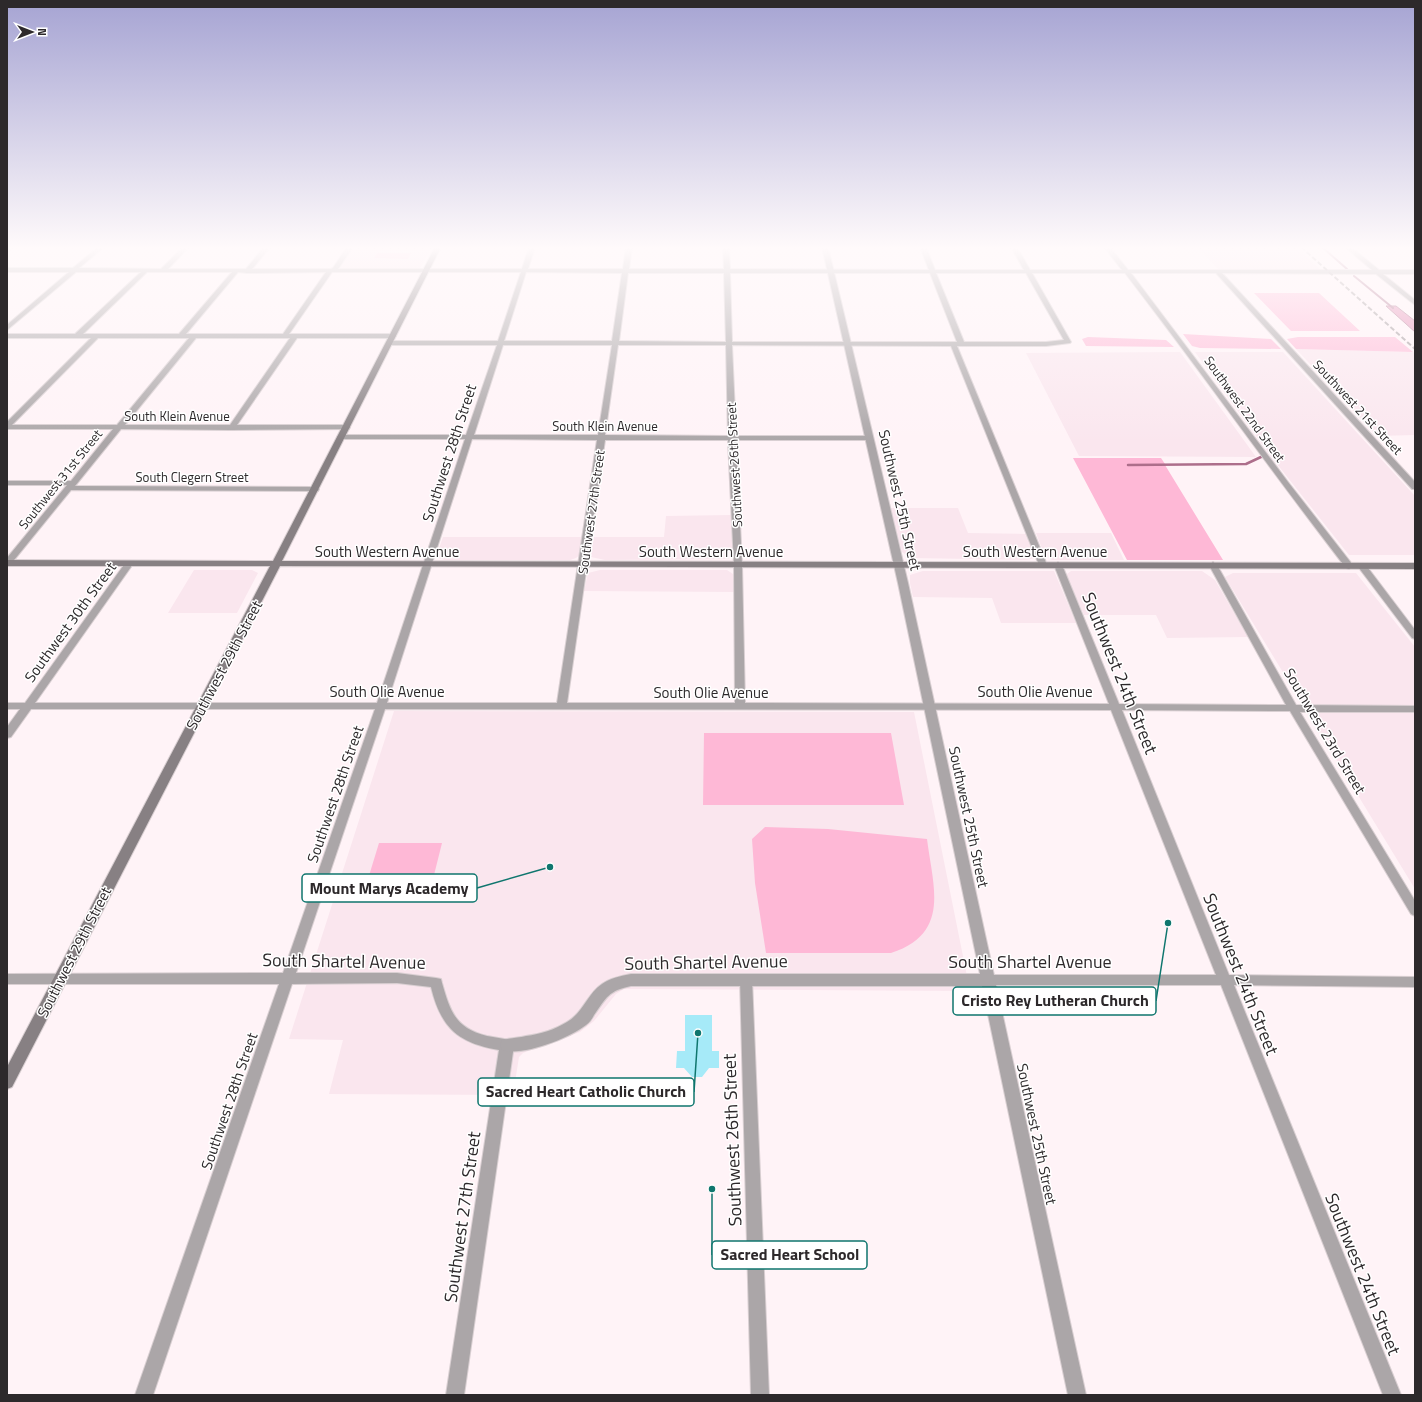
<svg xmlns="http://www.w3.org/2000/svg" width="1422" height="1402" font-family="'Titillium Web',sans-serif">
	<style>
		.built { fill: #fae6ee }
		.green { fill: #feb8d6 }
		.water { fill: #e48bb4; stroke: #ad6e8b }
		.lines { fill: none; stroke-linecap: round; stroke-linejoin: round }
		.stream-far1 { stroke: #ad6e8b; stroke-width: 2 }
		.stream { stroke: #ad6e8b; stroke-width: 2.5 }
		.building { fill: #a6eaf8 }
		.minor-casing { stroke: #d9cfd2; stroke-width: 2 }
		.tertiary-casing { stroke: #d9cfd2; stroke-width: 2 }
		.secondary-casing { stroke: #d9cfd2; stroke-width: 2 }
		.minor { fill: #aba6a8; fill-rule: evenodd }
		.tertiary { fill: #aba6a8; fill-rule: evenodd }
		.secondary { fill: #878083; fill-rule: evenodd }
		.rail { stroke: #9f9699; stroke-width: 2; stroke-dasharray: 5 2.5; stroke-linecap: butt }
		.labels { text-anchor: middle; dominant-baseline: central; stroke-width: 3; stroke-linejoin: round; paint-order: stroke }
		.far-street-label { font-size: 13px; fill: #2d292b; stroke: #fff }
		.street-label { font-size: 15px; fill: #2d292b; stroke: #fff }
		.near-street-label { font-size: 18px; fill: #2d292b; stroke: #fff }
		.leader { fill: none; stroke: #0f766e; stroke-width: 1.5 }
		.callout-dot { fill: #0f766e; stroke: #fff; stroke-width: 1.5 }
		.callout { fill: #fff; stroke: #0f766e; stroke-width: 1.5 }
		.callout-label { font-size: 16px; text-anchor: middle; font-weight: bold; fill: #2d292b }
	</style>
	<rect width="100%" height="100%" fill="#fff3f7"/>
	<path class="built" d="M354,247H432L421,267L419,268L340,269L339,268Z
		M1197,247H1296L1321,270H1219Z
		M1296,349L1413,352L1415,354V435L1377,436Z
		M1180,352L1256,457L1079,456L1026,353Z
		M1195,352H1283L1415,496V555H1349L1273,459Z
		M890,508H958L968,533L1026,534L1034,554L1035,558L1026,560L911,558L902,552Z
		M731,515L733,554L728,559L605,560L591,557L593,537H664L666,516Z
		M1036,533H1111L1124,560H1052L1044,554Z
		M443,537H583L581,554L576,558L570,560H445L439,558L437,554Z
		M194,570H252L258,573L237,613H168Z
		M600,570H727L733,574L734,577V592L584,591L588,573Z
		M923,571H1054L1076,623H1001L992,598L913,597L910,583V575Z
		M1071,571H1202L1215,580L1248,637L1167,638L1156,615H1084L1067,577V574Z
		M1233,573H1356L1415,647V889L1225,577Z
		M394,711L914,712L970,991L624,989L616,994L594,1021L580,1032L523,1053L519,1057L513,1095L329,1094L343,1040L289,1039Z"/>
	<path class="green" d="M377,253H411L408,259L374,258Z
		M1254,293H1319L1360,331H1291Z
		M1183,334L1271,339L1281,349L1200,348L1192,346Z
		M1088,337L1166,340L1174,347L1086,346L1082,339Z
		M1298,337H1395L1413,352L1296,349L1287,339Z
		M1073,458H1161L1165,464L1128,465H1165L1223,560H1127Z
		M704,733H891L904,805H703Z
		M765,827L828,829L927,839C933,887 951,933 891,953H766L755,883L752,839Z
		M379,843H442L433,879H368Z"/>
	<path class="water" d="M1386,306H1396L1415,321V332Z"/>
	<g class="lines">
		<path class="stream-far1" d="M1322,247L1347,269
			M1354,276L1393,308"/>
		<path class="stream" d="M1128,465L1246,464L1261,457"/>
	</g>
	<path class="building" d="M685,1015H712V1051H719V1068H709L702,1077H692L684,1068H676L677,1051H685Z"/>
	<g class="lines">
		<defs>
			<path id="minor" d="M9,247H15L7,252V248Z
				M98,247H104L79,268L161,269L183,247H189L168,269H246L264,247H270L252,269H331L333,268L347,247H353L338,269H522L529,247H535L528,269H623L626,247H632L629,269H724L723,247H729L730,269L929,270L920,247H926L935,270H1024L1011,247H1017L1030,270H1122L1104,247H1110L1128,270H1372L1345,247H1351L1379,270H1415V274H1383L1415,300V305L1376,274L1222,273L1415,482V489H1412L1216,273H1131L1288,482L1352,564L1353,566L1349,569L1346,568C1271,471 1200,370 1125,273H1032L1071,342L1070,343L1046,346H957L1047,565L1043,568L1039,565L951,346L732,345L736,436H868L872,438L868,440H736L742,565L745,703L1109,704L1054,565L1058,562L1062,565L1119,704L1286,705L1209,565L1213,562L1217,565L1296,705L1415,706V712H1300L1415,901V916L1411,914L1290,711L1122,710L1229,975L1415,977V987L1234,985L1401,1395H1383L1221,985H987L982,984L981,980L982,976L987,975H1216L1111,710L385,709L296,973H397L436,978L441,979L442,983C450,1011 455,1028 487,1036C496,1038 504,1038 512,1041L514,1045L464,1395H446L499,1050C458,1043 441,1028 431,987L397,983L292,984L153,1395H135L279,984H7V974L283,973L375,709H31L11,737L7,738V727L20,709H7V703H25L126,562L129,561L133,564L35,703H377L465,439H341L337,437L341,435H466L497,345H389L386,343L389,341H498L521,272H332L289,334H393L396,336L393,338H297L237,425H346L350,427L349,429L231,430L121,429L75,486L315,487L319,489L318,491L71,490L10,565L7,566V558L67,485H7V481H71L113,429H7V422L91,338H7V334H75L141,272H76L7,330V325L69,272H7V268H73ZM147,272H232L179,334H83ZM238,272L247,273L326,272L283,334H186ZM526,272L622,273L612,341H504ZM628,273H724L726,342L619,341ZM730,273H930L957,342H732ZM936,273H1026L1064,340L1046,342H964ZM98,338H189L117,425H12ZM196,338H290L230,425H125ZM503,345H612L598,435H474ZM618,345H726L728,436L605,435ZM472,439L597,440L557,703H387ZM605,440H728L734,565L735,703H567Z
				M1362,563L1365,564L1415,630V639L1412,638L1359,568L1358,566Z
				M746,974L751,975L752,979L769,1395H751L740,979L741,975Z"/>
			<path id="tertiary" d="M822,247H828L908,583L1086,1395H1068L982,986H631C608,991 607,997 594,1015C592,1019 590,1022 586,1025C570,1038 521,1057 502,1050L500,1045L502,1040C510,1038 518,1038 526,1036C541,1034 554,1030 567,1022C584,1012 587,994 602,984C610,978 621,976 631,974H980L898,583Z"/>
			<path id="secondary" d="M435,247H441L282,561L1415,563V569L280,566L12,1087L7,1089V1067L270,566H7V560L273,561Z"/>
		</defs>
		<use href="#minor" class="minor-casing"/>
		<use href="#tertiary" class="tertiary-casing"/>
		<use href="#secondary" class="secondary-casing"/>
		<use href="#minor" class="minor"/>
		<use href="#tertiary" class="tertiary"/>
		<use href="#secondary" class="secondary"/>
		<path class="rail" d="M1301,247L1415,349"/>
	</g>
	<linearGradient id="sky" x2="0" y2="1"><stop stop-color="#a6a4d3"/><stop offset="0.56" stop-color="#fffafb"/><stop offset="1" stop-color="#fffafb" stop-opacity="0"/></linearGradient>
	<rect width="1422" height="443" fill="url(#sky)"/>
	<g class="labels">
		<g class="far-street-label">
			<text transform="translate(1358 407) rotate(47)">Southwest 21st Street</text>
			<text transform="translate(1245 409) rotate(54)">Southwest 22nd Street</text>
			<text x="177" y="416">South Klein Avenue</text>
			<text x="605" y="426">South Klein Avenue</text>
			<text transform="translate(734 465) rotate(-93)">Southwest 26th Street</text>
			<text x="192" y="477">South Clegern Street</text>
			<text transform="translate(60 479) rotate(-51)">Southwest 31st Street</text>
			<text transform="translate(591 512) rotate(-82)">Southwest 27th Street</text>
		</g>
		<g class="street-label">
			<text transform="translate(449 453) rotate(-72)">Southwest 28th Street</text>
			<text transform="translate(900 500) rotate(77)">Southwest 25th Street</text>
			<text x="387" y="551">South Western Avenue</text>
			<text x="711" y="551">South Western Avenue</text>
			<text x="1035" y="551">South Western Avenue</text>
			<text transform="translate(70 622) rotate(-54)">Southwest 30th Street</text>
			<text transform="translate(224 665) rotate(-62)">Southwest 29th Street</text>
			<text x="387" y="691">South Olie Avenue</text>
			<text x="1035" y="691">South Olie Avenue</text>
			<text x="711" y="692">South Olie Avenue</text>
			<text transform="translate(1325 731) rotate(59)">Southwest 23rd Street</text>
			<text transform="translate(335 794) rotate(-71)">Southwest 28th Street</text>
			<text transform="translate(969 817) rotate(78)">Southwest 25th Street</text>
			<text transform="translate(74 952) rotate(-63)">Southwest 29th Street</text>
			<text transform="translate(229 1101) rotate(-71)">Southwest 28th Street</text>
			<text transform="translate(1037 1134) rotate(78)">Southwest 25th Street</text>
		</g>
		<g class="near-street-label">
			<text transform="translate(1120 673) rotate(68)">Southwest 24th Street</text>
			<text transform="translate(344 961) rotate(1)">South Shartel Avenue</text>
			<text x="1030" y="961">South Shartel Avenue</text>
			<text transform="translate(706 962) rotate(-1)">South Shartel Avenue</text>
			<text transform="translate(1241 974) rotate(68)">Southwest 24th Street</text>
			<text transform="translate(732 1140) rotate(-92)">Southwest 26th Street</text>
			<text transform="translate(462 1217) rotate(-82)">Southwest 27th Street</text>
			<text transform="translate(1363 1274) rotate(68)">Southwest 24th Street</text>
		</g>
	</g>
	<path class="leader" d="M550 867L477 888M1168 923L1156 1001M698 1033L694 1092M712 1189L712 1255"/>
	<g class="callout-dot">
		<circle cx="550" cy="867" r="4"/>
		<circle cx="1168" cy="923" r="4"/>
		<circle cx="698" cy="1033" r="4"/>
		<circle cx="712" cy="1189" r="4"/>
	</g>
	<g class="callout">
		<rect x="302" y="874" width="175" height="28" rx="4"/>
		<rect x="953" y="987" width="203" height="28" rx="4"/>
		<rect x="478" y="1078" width="216" height="28" rx="4"/>
		<rect x="712" y="1241" width="155" height="28" rx="4"/>
	</g>
	<g class="callout-label">
		<text x="389" y="894">Mount Marys Academy</text>
		<text x="1055" y="1006">Cristo Rey Lutheran Church</text>
		<text x="586" y="1097">Sacred Heart Catholic Church</text>
		<text x="790" y="1260">Sacred Heart School</text>
	</g>
	<rect width="1422" height="1402" fill="none" stroke="#2d292b" stroke-width="16"/>
	<g transform="translate(32 32) rotate(90)" stroke="#ffffff" stroke-width="3" paint-order="stroke">
	<path d="M0-3L7 15L0 10L-7 15Z" fill="#2d292b"/>
	<text y="-6" font-size="11" font-weight="bold" text-anchor="middle" fill="#2d292b">N</text>
	</g>
</svg>
